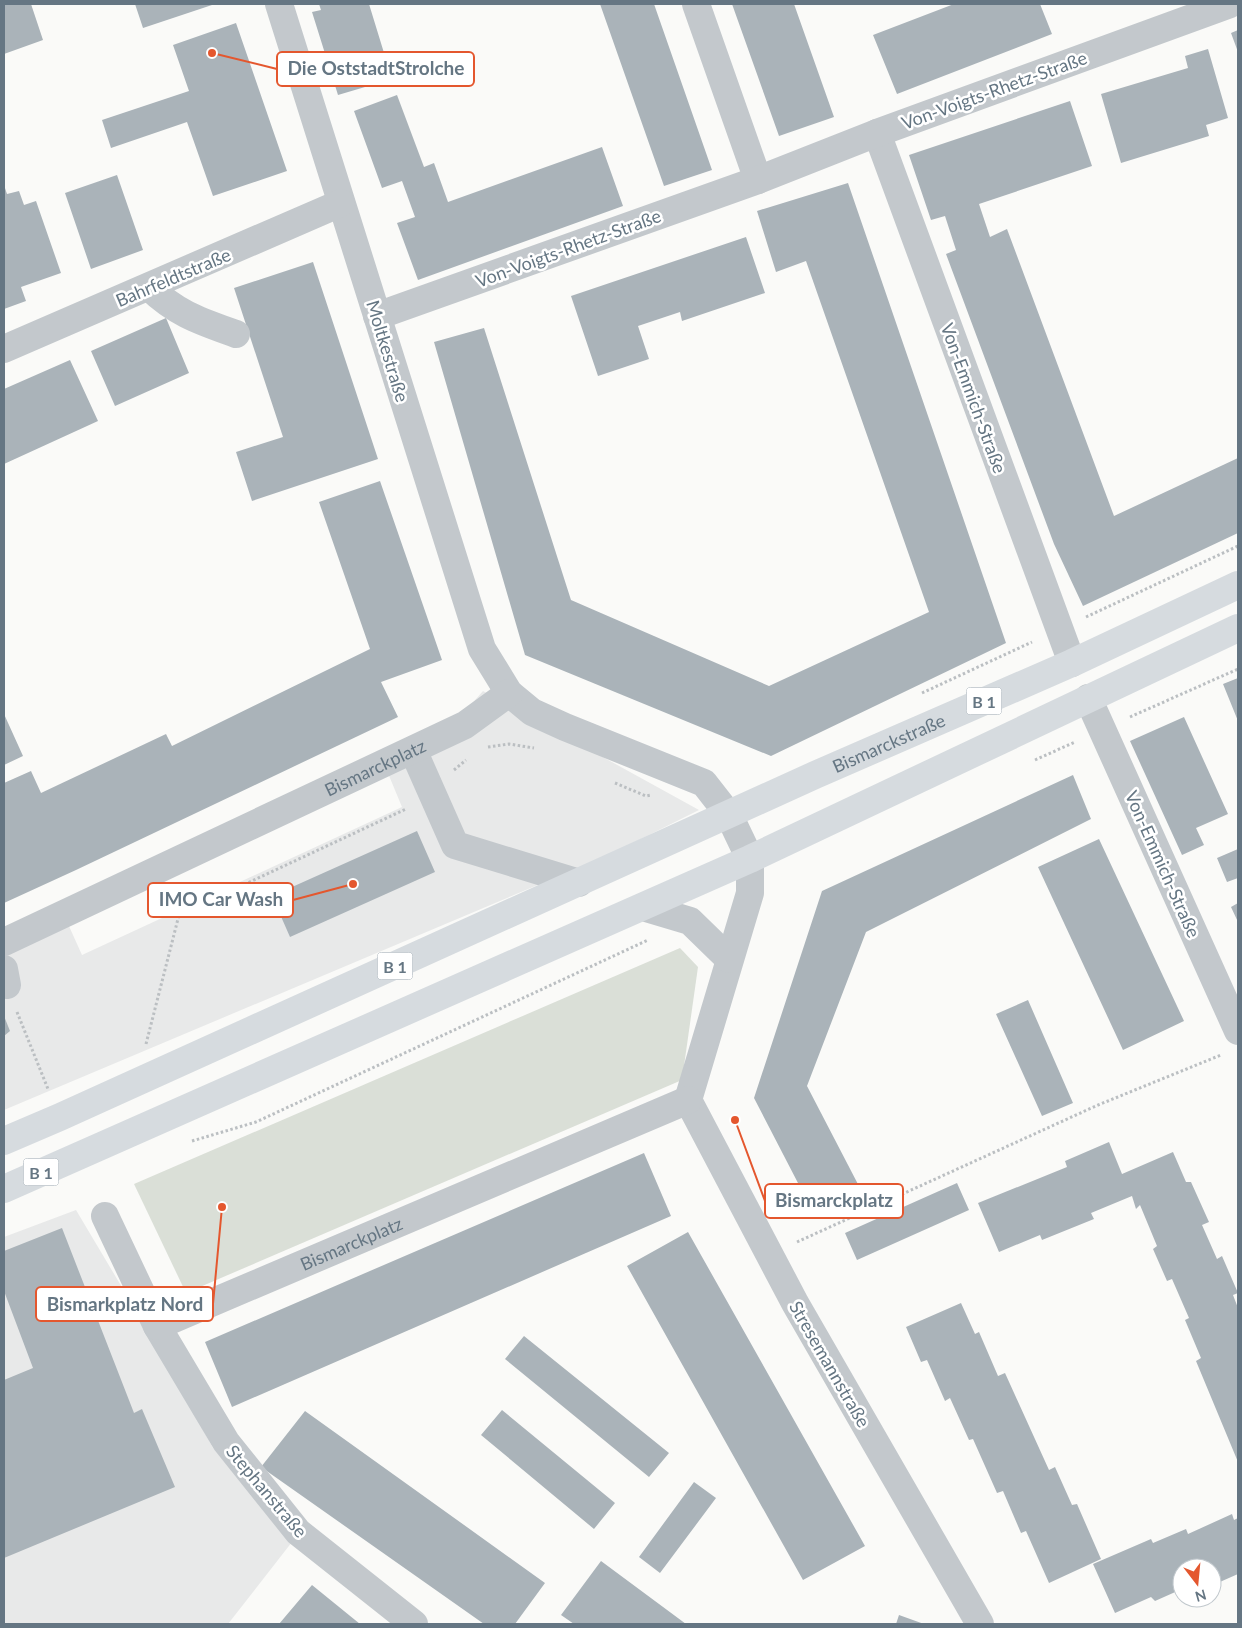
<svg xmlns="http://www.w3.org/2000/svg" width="1242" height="1628" font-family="Lato,sans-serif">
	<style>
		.built { fill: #e8e9e9 }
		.green { fill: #dadfd7 }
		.building { fill: #aab3b9 }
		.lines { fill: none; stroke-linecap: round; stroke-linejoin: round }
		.path { stroke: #bbbfc2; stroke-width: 3; stroke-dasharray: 2.5 2.5; stroke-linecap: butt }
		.minor { stroke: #c3c8cc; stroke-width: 28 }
		.major { stroke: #d6dbdf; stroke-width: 28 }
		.labels { text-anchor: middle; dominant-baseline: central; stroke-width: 5; stroke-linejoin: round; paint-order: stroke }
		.shield { fill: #fff; stroke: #939fa8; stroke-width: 1 }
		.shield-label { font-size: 16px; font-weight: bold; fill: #657683 }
		.street-label { font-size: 18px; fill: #657683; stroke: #fff }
		.leader { fill: none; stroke: #e4572e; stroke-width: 2 }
		.callout-dot { fill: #e4572e; stroke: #fff; stroke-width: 2 }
		.callout { fill: #fff; stroke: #e4572e; stroke-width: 2 }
		.callout-label { font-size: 19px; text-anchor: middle; font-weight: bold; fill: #657683 }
	</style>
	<rect width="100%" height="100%" fill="#fafaf8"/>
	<path class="built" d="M483,691L699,810L609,855L4,1110V929L59,904L82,955L402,807L380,754L461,716Z
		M76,1210L145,1326L213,1448L292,1542L228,1624H4V1237Z"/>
	<path class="green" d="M680,948L698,967L682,1080L186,1293L134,1184Z"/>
	<path class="building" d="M4,4H31L43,40L4,54Z
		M135,4H215L143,28Z
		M319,4H369L392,79L338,95L312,12L321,10Z
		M600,4H654L712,170L664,186Z
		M732,4H794L834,117L779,136Z
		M954,4H1040L1052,34L897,94L873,35Z
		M236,23L287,171L213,196L187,122L111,148L102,120L189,91L173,45Z
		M1238,30V52L1231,33Z
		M1208,49L1228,118L1206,125L1209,136L1121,163L1101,94L1188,68L1185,56Z
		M397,95L424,167L434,163L448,202L602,147L623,206L418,280L397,223L415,217L402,181L382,188L354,111Z
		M1070,101L1092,166L979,204L990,237L1007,229L1114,516L1238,458V533L1083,606L1054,544L946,254L956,250L945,216L931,220L909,155Z
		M117,175L143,250L91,269L65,193Z
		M848,183L1006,643L771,756L525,655L434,342L484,328L571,600L769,686L929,612L806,261L776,272L757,211Z
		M4,185L7,194L19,191L24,205L36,201L61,273L21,287L26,301L4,309Z
		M746,237L765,293L682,321L680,312L638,326L649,359L598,376L571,296Z
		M313,262L378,459L252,501L236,452L283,437L234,288Z
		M166,318L189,373L115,406L91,351Z
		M70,360L98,421L4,464V389Z
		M380,481L442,660L381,682L398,717L76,870L4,903V783L31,771L41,793L166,734L172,746L370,649L319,502Z
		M1238,678V721L1223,684Z
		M4,714L23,756L4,765Z
		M1184,717L1228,814L1196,828L1204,845L1182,855L1130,741Z
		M1073,775L1091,819L866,932L807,1086L861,1190L813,1212L754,1098L822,891Z
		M417,831L435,872L290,937L272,896Z
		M1099,839L1184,1021L1123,1050L1038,867Z
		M1238,849V878L1227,882L1217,858Z
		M1238,903V922L1231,907Z
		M1028,1000L1073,1103L1042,1116L996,1014Z
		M4,1016L10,1031L4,1036Z
		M1109,1142L1122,1174L1173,1152L1186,1182H1191L1209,1222L1202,1225L1217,1259L1222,1256L1238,1293L1233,1295L1238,1308V1462L1196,1361L1201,1358L1185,1320L1189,1318L1172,1279L1167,1281L1153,1249L1157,1246L1140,1205L1136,1209L1132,1196L1091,1213L1094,1219L1042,1240L1040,1235L999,1252L978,1203L1067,1167L1065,1161Z
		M644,1153L671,1216L232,1407L205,1342Z
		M957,1183L969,1210L857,1260L845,1233Z
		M62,1228L134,1413L142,1409L175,1487L4,1558V1380L33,1368L4,1291V1251Z
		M688,1232L865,1546L803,1580L627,1266Z
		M961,1303L975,1334L979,1332L998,1376L1005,1373L1049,1470L1055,1467L1072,1505L1077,1504L1101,1559L1049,1583L1026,1531L1021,1533L1003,1491L997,1493L973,1439L969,1440L950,1398L945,1401L927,1360L921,1362L906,1327Z
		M524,1336L669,1453L649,1477L505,1359Z
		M502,1410L615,1503L594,1529L481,1435Z
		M305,1411L545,1583L515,1624H484L261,1467Z
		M694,1482L716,1498L660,1573L639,1557Z
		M1232,1514L1234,1520L1238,1518V1574L1213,1585L1212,1568H1182V1589L1155,1601L1151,1597L1115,1613L1093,1564L1151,1539L1153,1543L1186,1529L1188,1534Z
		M601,1561L686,1624H574L561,1615Z
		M312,1585L360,1624H279Z
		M899,1615L924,1624H896Z"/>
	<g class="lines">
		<path class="path" d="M1086,617L1238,546
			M922,693L1032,642
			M1130,717L1238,669
			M488,747L509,744L534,748
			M1035,760L1075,742
			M454,770L466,760
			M615,783L646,796L651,795
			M17,1012L48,1089
			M146,1044L179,915L406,809
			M192,1141L256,1122L648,940
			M797,1242L1098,1105L1221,1055"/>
		<g class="minor">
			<path d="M279,4L482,649L509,693L532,712L565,727L704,783L729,815L750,859V893L688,1100"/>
			<path d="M696,4L758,180"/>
			<path d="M877,133L1072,663"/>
			<path d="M149,287C177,314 200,321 236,334"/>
			<path d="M377,316L758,180L877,133L1230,4"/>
			<path d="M4,349L341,203"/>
			<path d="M1088,698L1238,1031"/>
			<path d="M413,750L455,845L579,883"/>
			<path d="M643,907L690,921L729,959"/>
			<path id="s1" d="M4,942L465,725L509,693"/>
			<path d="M4,969L7,985"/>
			<path d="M688,1100L795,1303L980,1624"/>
			<path d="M105,1216L157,1326L226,1442L298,1532L414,1624"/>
			<path id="s2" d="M157,1326L688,1100"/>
		</g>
		<g class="major">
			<path id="s3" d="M4,1141L60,1117L815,775L1072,663L1238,585"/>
			<path d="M4,1189L750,859L1238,628"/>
		</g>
	</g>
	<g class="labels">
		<g class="shield">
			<rect x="966.5" y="687.5" width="35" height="27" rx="4"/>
			<rect x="377.5" y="952.5" width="35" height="27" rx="4"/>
			<rect x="23.5" y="1158.5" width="35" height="27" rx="4"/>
		</g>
		<g class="shield-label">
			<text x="984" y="701">B 1</text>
			<text x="395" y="966">B 1</text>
			<text x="41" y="1172">B 1</text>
		</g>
		<g class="street-label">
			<text transform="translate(994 90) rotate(-20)">Von-Voigts-Rhetz-Straße</text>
			<text transform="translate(568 248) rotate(-20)">Von-Voigts-Rhetz-Straße</text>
			<text transform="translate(173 277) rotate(-23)">Bahrfeldtstraße</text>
			<text transform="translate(388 351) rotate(73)">Moltkestraße</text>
			<text transform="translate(974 398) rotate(70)">Von-Emmich-Straße</text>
			<text stroke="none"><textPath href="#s3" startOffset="970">Bismarckstraße</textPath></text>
			<text stroke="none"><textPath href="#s1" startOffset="410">Bismarckplatz</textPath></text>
			<text transform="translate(1163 864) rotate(66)">Von-Emmich-Straße</text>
			<text stroke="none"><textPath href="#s2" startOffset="211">Bismarckplatz</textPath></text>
			<text transform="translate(830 1364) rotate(60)">Stresemannstraße</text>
			<text transform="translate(267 1491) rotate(50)">Stephanstraße</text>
		</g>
	</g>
	<path class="leader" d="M212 53L277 69M353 884L293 900M735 1120L765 1201M222 1207L213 1304"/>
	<g class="callout-dot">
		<circle cx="212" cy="53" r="5"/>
		<circle cx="353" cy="884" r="5"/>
		<circle cx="735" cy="1120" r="5"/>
		<circle cx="222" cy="1207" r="5"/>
	</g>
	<g class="callout">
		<rect x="277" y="52" width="197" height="34" rx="5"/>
		<rect x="148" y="883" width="145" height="34" rx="5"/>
		<rect x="765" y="1184" width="138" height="34" rx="5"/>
		<rect x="36" y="1287" width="177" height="34" rx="5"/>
	</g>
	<g class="callout-label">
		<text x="376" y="75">Die OststadtStrolche</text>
		<text x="221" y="906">IMO Car Wash</text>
		<text x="834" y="1207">Bismarckplatz</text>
		<text x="125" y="1311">Bismarkplatz Nord</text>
	</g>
	<rect width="1242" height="1628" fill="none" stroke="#657683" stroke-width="10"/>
	<g transform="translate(1197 1583) rotate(164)"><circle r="24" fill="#ffffff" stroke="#c1c8cd"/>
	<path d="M0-4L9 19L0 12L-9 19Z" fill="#e4572e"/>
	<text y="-8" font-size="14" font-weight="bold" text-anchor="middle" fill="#657683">N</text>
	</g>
</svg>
